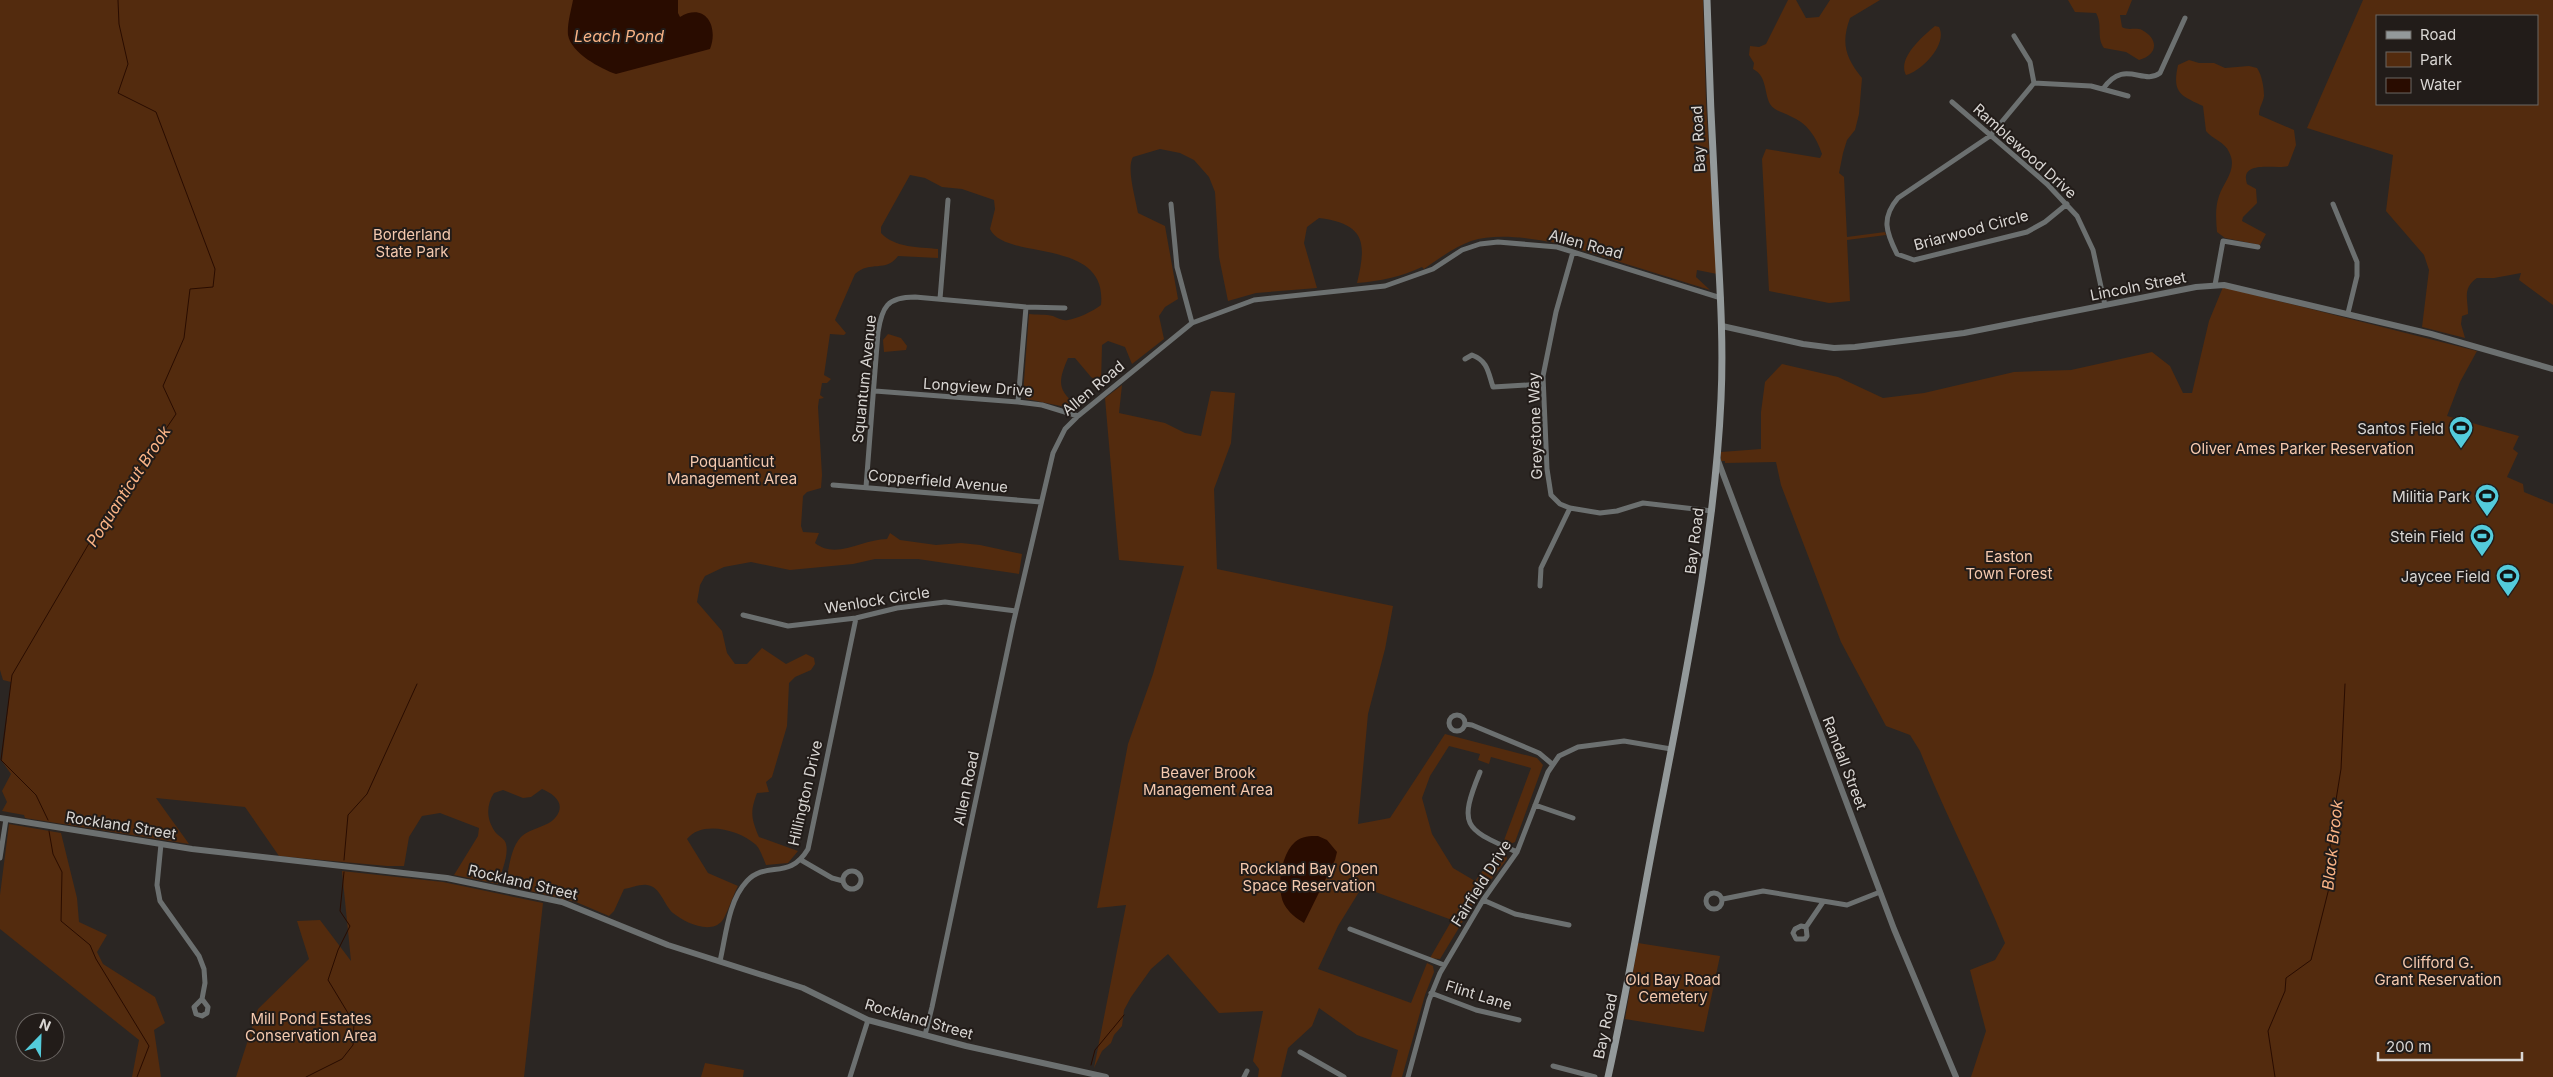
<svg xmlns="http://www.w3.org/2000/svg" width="2553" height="1077" font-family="Inter,sans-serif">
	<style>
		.green { fill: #532b0e; fill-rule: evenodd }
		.water { fill: #290c00 }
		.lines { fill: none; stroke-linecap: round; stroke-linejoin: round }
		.stream { stroke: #290c00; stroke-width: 1 }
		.minor { stroke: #6c7070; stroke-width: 5 }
		.tertiary { stroke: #6c7070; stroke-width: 6 }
		.secondary { stroke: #93999a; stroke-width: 7 }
		.labels { text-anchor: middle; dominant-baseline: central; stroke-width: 4; stroke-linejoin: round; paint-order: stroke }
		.street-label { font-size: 15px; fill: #d9d6d3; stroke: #221c19 }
		.park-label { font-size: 15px; fill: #f5c9ae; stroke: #221c19 }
		.poi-label { font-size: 15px; fill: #d9d6d3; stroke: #221c19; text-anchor: end }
		.water-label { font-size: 16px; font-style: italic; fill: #fbb486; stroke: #221c19 }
	</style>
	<rect width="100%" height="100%" fill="#2b2623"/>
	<path class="green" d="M0,0H1703L1706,103L1717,274L1697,270L1696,277L1710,290L1565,245C1538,239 1498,232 1471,241C1455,247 1438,259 1424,269L1422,267C1400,277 1381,281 1357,283C1367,242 1365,224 1319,218L1307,227L1304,243L1317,288L1256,293L1228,301L1219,257L1215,192L1209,177L1194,160L1180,153L1160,149L1133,157C1126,168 1136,200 1138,213L1165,226L1178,299L1165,307L1159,316L1164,339L1132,364L1125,347L1108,341L1102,345L1101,383L1091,377L1075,358H1068C1059,379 1056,390 1076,404L1075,409L1027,399L1023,394L1029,314C1036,315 1046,314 1053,316C1058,318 1062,321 1068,320C1076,319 1094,311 1101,305C1108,236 1006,262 990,229L995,209L994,200L962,189L942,187L925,178L910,175L881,227V233C895,248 919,247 938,249V258L898,256C886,273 870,260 855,274L835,320L846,333L844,335L830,334L824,375L831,379L827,383H822L820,395L824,398L819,399L818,407L822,475L821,488L807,492L803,496L801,526L803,532L819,533L815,543C836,560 863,539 887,539L890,533L900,540L936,545L961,543L980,545L1022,554L1019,574L918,559H875L853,564L790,570L751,562L724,567L705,576L700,585L697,602L722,631L727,653L735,664H747L762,648L786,664L806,654L814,658L815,664L811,670L795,677L789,683L787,726L772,777L766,782L769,792L757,793C750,812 751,818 759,837L798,851L788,863L766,865C763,858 760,848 755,844C739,830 702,820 687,839L708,873L738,886C734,893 726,917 722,921C710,935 684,922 673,913C664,905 660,886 647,885C640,884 631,888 624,889L614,911L609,916L576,902L505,885C509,871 510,848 521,837C530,828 548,827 555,818C567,804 554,794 542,789L531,797L523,798L503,790L494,793C486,805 486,820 496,833C500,837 505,839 506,844C509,855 501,873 498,884L454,875L478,836L479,828L440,813L422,816L409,837L404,866H387L279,856L245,807L156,798L189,844L25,818L24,815L2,811L7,802L2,791L11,774L2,761L11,682L3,680L0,670Z
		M1788,0H1796L1806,18L1819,17L1830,0H1880L1850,18C1841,43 1845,57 1862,78L1859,114L1855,130L1847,140L1843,153L1839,173L1844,177L1847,237L1885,232L1886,235L1847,240L1850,301L1829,303L1769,291L1762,159L1766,149L1820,158L1822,154C1816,136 1807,123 1790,116C1783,112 1774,111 1770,104C1764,92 1767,76 1753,69L1754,63L1749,55L1750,46L1759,47L1766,44Z
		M2068,0H2132L2126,15H2120L2122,27C2128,31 2136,27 2142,30C2159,39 2158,55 2139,60L2126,52L2104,48C2096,37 2103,25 2096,13L2075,12Z
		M2363,0H2553V305L2519,280L2521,273L2494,278H2477C2462,288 2468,299 2468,314L2462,316L2461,324L2465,338L2422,327L2429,270L2424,255L2386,211L2393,155L2307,128ZM2377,16H2537V104H2377Z
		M1935,26L1939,27C1948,44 1922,71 1906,75C1897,58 1923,36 1935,26Z
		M2189,60L2199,63H2214L2225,68L2249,66L2257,68C2262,75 2264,88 2264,96C2263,103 2259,107 2259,115L2294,130L2296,145L2288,166C2277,170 2239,159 2247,184L2256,189L2257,203L2243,217L2242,221L2266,234L2260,245L2225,238L2217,232C2216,220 2215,207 2219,196C2224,181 2238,169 2229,152C2225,142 2212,139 2206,131L2203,106C2180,95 2172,93 2178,65Z
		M2223,287L2477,351L2460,382L2447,416L2519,436L2513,449L2518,453L2507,477L2523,484L2524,492L2553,504V1077H1971L1986,1031L1970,970L1995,960L2005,943C1979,878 1946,816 1920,751L1910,735L1886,726L1841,642L1781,485L1776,462L1725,463V461H1721V452L1761,449V412L1765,382L1782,364L1838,377L1883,398L1924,393L2014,372L2071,370L2152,352L2170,366L2183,393H2192L2209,321Z
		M888,334L901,338L907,346L906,350L884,352L883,340Z
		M1122,385L1119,413L1165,423L1185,433L1201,436L1211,391L1235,393L1231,443L1214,489L1217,569L1393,606L1385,649L1368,714L1358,824L1390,818L1445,734L1537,758L1543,765L1515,842L1508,845L1503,843L1531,768L1491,757L1489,764L1478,760L1480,754L1449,746L1430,776L1422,798L1432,834L1453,868L1475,881L1500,848L1506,853L1507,859L1477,898L1440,959L1430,958L1452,920L1362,887L1338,926L1318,969L1411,1003L1427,963L1433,966L1434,972L1425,995L1402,1077H1391L1398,1050L1357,1035L1319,1008L1312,1026L1288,1048L1281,1077H1258L1259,1069L1253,1061L1263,1011L1219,1013L1168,954L1151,969L1131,997L1124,1010L1122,1026L1114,1035L1111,1043L1102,1051L1094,1068L1126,905L1097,908L1128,744L1153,674L1184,566L1119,560L1105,398Z
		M9,824L61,833L77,898L79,922L107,935L97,952L103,964L155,997L165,1023L154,1030L161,1077H132L139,1040L0,929V895Z
		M342,871L443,882L543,903L524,1077H236L258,1009L309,959L297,921L320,920L351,961Z
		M1638,943L1720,956L1704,1032L1625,1019Z
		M705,1063L744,1070L743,1077H701Z"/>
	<path class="water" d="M573,0H678V13L680,17C705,2 719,26 710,49L616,74C601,69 571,53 568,35C567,24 571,11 573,0Z
		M1318,836L1327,840L1337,852L1335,860L1304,923C1296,918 1289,913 1284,904C1276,888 1281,854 1295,842C1302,836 1310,836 1318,836Z"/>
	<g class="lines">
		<path class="stream" d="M48,820L36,795L1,760L12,675L91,540L176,414L163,386L184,338L190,289L213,287L215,269L156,112L118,93L128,64L119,24L118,0
			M49,831L53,854L62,872L61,921L90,945L96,959L149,1046L137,1077
			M344,860L348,815L367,794L417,684
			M1091,1065L1095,1050L1124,1015
			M306,1077L342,1059L353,1045L354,1023L328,980L338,950L350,926L340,911L344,872
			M2275,1077L2268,1031L2285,991L2286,978L2311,960L2331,880L2330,837L2341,769L2345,684"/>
		<path class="minor" d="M2014,36L2030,62L2034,83L1990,136L1898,198C1881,218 1886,232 1897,254L1914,260L2027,232L2045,222L2067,204
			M2034,83L2091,86L2128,96
			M2103,89C2124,58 2143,86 2160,73L2185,18
			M1952,102L2047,184L2077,216L2093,250L2105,305
			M1171,204L1177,267L1192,323
			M2333,204L2357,262V276L2348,313
			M1573,252L1556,312L1543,376L1547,469L1551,495L1560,504L1570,508L1600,513L1617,511L1643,503L1712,511
			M2215,285L2223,241L2258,247
			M940,299L948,200
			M1465,359L1472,355C1488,361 1488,372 1493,387L1543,384
			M875,391L1018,402L1042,405L1078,416
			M1018,402L1026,307
			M833,485L1041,502
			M866,487L878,332C882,307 887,297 915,297L1026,307L1065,308
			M1540,586L1541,568L1570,508
			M743,615L788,626L856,618L897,608L945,602L1016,611
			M1449 723a8 8 0 1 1 16 0a8 8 0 1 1-16 0Z
			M1465,724L1472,725L1539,753L1552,764
			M1480,772C1457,828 1466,829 1517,852
			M1535,805L1573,818
			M161,844L157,885L160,901L199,956L204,969L205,983L202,999L194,1007L196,1014L202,1016L207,1013L208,1007L202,999
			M0,858L6,819
			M801,860L832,878L843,881
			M843 880a9 9 0 1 1 18 0a9 9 0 1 1-18 0Z
			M1706 901a8 8 0 1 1 16 0a8 8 0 1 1-16 0Z
			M1723,899L1763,891L1847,905L1880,892
			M1483,900L1515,914L1569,925
			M1806,927L1807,936L1805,939H1796L1793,933L1795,929L1801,926L1806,927L1823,902
			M1350,929L1444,965
			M720,961C726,936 728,901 747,881C767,860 789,881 808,849L856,618
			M1431,993L1476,1010L1519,1020
			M925,1035L932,1007L1013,624L1053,453L1065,429L1078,416L1192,323L1254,300L1385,286L1433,269L1462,250L1480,244L1498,242L1557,247L1721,298
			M1300,1052L1344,1077
			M1553,1066L1595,1077
			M850,1077L868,1020
			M1244,1077L1247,1071
			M1408,1077L1429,1000L1440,973L1483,900L1517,852L1548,772L1559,756L1578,747L1624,741L1671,749"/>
		<path class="tertiary" d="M1722,326L1803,344L1834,348L1855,347L1964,333L2196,287L2224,285L2431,334L2553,369
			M1717,458L1894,929L1956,1077
			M0,818L192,849L447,878L562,902L668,945L803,988L868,1020L966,1046L1106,1077"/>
		<path class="secondary" d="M1608,1077C1629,983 1644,887 1663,793C1688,662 1715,532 1721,399C1724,336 1719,275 1716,213C1712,142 1709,71 1707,0"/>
	</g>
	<defs>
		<symbol id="stadium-pin" viewBox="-11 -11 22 30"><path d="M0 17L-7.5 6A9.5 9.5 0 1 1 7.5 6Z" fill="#53cbdb" stroke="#221c19"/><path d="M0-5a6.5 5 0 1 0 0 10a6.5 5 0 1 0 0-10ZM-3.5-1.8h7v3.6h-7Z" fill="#111"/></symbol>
	</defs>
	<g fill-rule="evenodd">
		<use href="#stadium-pin" x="2447" y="414" width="28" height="38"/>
		<use href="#stadium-pin" x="2473" y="482" width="28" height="38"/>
		<use href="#stadium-pin" x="2468" y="522" width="28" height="38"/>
		<use href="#stadium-pin" x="2494" y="562" width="28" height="38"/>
	</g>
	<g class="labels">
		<g class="street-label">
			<text transform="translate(1698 139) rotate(-93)">Bay Road</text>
			<text transform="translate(2025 151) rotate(42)">Ramblewood Drive</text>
			<text transform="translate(1971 230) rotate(-15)">Briarwood Circle</text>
			<text transform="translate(1586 244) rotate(15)">Allen Road</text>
			<text transform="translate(2138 286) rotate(-11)">Lincoln Street</text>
			<text transform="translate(864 379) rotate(-84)">Squantum Avenue</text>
			<text transform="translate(978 387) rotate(4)">Longview Drive</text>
			<text transform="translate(1093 388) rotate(-40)">Allen Road</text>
			<text transform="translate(1535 426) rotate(-92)">Greystone Way</text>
			<text transform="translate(938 481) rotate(5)">Copperfield Avenue</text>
			<text transform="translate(1694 541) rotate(-83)">Bay Road</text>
			<text transform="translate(877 600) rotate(-9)">Wenlock Circle</text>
			<text transform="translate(1845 763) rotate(69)">Randall Street</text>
			<text transform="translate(966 788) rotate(-78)">Allen Road</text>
			<text transform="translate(805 793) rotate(-77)">Hillington Drive</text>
			<text transform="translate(121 825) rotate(9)">Rockland Street</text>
			<text transform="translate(523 882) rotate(13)">Rockland Street</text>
			<text transform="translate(1481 883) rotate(-58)">Fairfield Drive</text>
			<text transform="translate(1479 995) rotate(17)">Flint Lane</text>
			<text transform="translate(919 1019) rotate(16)">Rockland Street</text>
			<text transform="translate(1605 1026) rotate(-78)">Bay Road</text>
		</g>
		<g class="park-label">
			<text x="412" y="234">Borderland<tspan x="412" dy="17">State Park</tspan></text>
			<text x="2302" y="448">Oliver Ames Parker Reservation</text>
			<text x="732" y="461">Poquanticut<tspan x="732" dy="17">Management Area</tspan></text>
			<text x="2009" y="556">Easton<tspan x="2009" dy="17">Town Forest</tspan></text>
			<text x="1208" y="772">Beaver Brook<tspan x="1208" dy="17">Management Area</tspan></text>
			<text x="1309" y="868">Rockland Bay Open<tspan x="1309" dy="17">Space Reservation</tspan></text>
			<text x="2438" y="962">Clifford G.<tspan x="2438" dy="17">Grant Reservation</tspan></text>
			<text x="1673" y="979">Old Bay Road<tspan x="1673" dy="17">Cemetery</tspan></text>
			<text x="311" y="1018">Mill Pond Estates<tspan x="311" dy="17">Conservation Area</tspan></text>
		</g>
		<g class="poi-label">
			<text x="2444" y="428">Santos Field</text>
			<text x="2470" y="496">Militia Park</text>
			<text x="2464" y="536">Stein Field</text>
			<text x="2490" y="576">Jaycee Field</text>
		</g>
		<g class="water-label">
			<text x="619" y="36">Leach Pond</text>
			<text transform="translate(128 486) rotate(-57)">Poquanticut Brook</text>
			<text transform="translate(2332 845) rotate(-84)">Black Brook</text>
		</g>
	</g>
	<rect x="2376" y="15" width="162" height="90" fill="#221c19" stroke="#6b6663"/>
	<rect x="2386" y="31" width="25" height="8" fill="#93999a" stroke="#6b6663"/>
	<text x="2420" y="40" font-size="15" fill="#d9d6d3">Road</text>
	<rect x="2386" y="52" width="25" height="15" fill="#532b0e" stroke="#6b6663"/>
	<text x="2420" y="65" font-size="15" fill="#d9d6d3">Park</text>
	<rect x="2386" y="78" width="25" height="15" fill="#290c00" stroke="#6b6663"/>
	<text x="2420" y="90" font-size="15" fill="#d9d6d3">Water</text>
	<g transform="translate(40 1037) rotate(23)"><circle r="24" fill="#221c19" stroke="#6b6663"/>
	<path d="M0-4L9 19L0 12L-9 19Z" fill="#53cbdb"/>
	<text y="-8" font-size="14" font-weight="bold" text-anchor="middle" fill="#d9d6d3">N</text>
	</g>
	<path d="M2378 1052v8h144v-8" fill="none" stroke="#d9d6d3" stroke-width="2.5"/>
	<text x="2386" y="1052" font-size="15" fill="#d9d6d3" stroke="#221c19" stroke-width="4" paint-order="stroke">200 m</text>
</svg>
